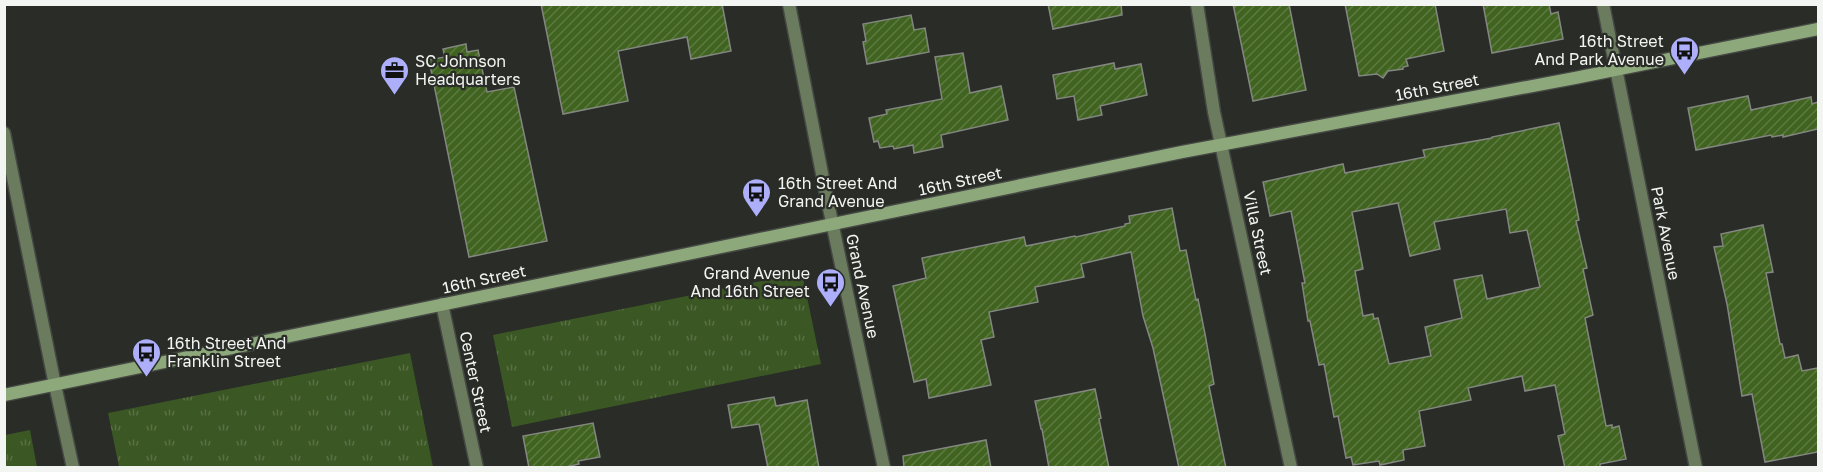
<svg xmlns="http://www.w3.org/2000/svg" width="1823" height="472" font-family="'Golos Text',sans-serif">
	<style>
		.grass { fill: url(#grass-tufts) }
		.building { fill: url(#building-hatch); stroke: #838780; stroke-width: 1.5; fill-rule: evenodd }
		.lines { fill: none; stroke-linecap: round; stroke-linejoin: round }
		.lane-casing { stroke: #454843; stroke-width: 15 }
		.street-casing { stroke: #454843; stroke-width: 15 }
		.secondary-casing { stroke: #454843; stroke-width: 15 }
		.lane { stroke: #6a7b5e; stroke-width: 12 }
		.street { stroke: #6a7b5e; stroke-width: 12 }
		.secondary { stroke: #8da87a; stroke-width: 12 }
		.labels { text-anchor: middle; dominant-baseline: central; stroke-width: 4.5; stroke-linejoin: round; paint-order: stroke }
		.poi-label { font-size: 16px; fill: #f3f5f2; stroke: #292c27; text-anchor: start }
		.street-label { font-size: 16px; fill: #f3f5f2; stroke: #292c27 }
	</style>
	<defs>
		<pattern id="grass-tufts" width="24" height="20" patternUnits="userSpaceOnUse" patternTransform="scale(1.5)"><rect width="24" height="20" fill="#3b5724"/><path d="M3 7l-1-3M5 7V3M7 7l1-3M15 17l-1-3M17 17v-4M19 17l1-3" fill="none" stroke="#587044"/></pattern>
		<pattern id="building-hatch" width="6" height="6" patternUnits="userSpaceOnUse" patternTransform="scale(1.5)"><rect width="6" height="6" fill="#406320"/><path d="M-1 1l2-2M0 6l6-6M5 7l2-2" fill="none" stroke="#5c7a41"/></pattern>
	</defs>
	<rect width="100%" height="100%" fill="#292c27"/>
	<path class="grass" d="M802,273L821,364L512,427L493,335Z
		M410,353L433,467H119L108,413Z
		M30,430L37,467H5V435Z"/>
	<path class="building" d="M541,4H722L731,51L691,59L687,37L618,51L628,101L563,114Z
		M1048,4H1121L1122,15L1053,29Z
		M1233,4H1289L1306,90L1253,101Z
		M1345,4H1435L1444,51L1406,59L1408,66L1403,67V69L1388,71L1383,78L1377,74L1359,76Z
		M1483,4H1549L1551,14L1558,12L1563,39L1492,53Z
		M911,15L914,30L925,28L929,52L867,64L863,42L866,41L863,24Z
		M466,44L467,52L478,50L487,92L514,87L547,241L469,257L429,60L445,57L443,49Z
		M963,53L970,93L1001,86L1008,120L941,135L943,147L914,153L913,145L894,149L893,146L880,148L878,141L874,142L869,118L887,114L886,110L942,99L935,57Z
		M1114,63L1115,69L1141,64L1147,95L1100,106L1102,115L1078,120L1074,96L1057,99L1053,75Z
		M1748,96L1751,110L1811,97L1812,104L1818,102V129L1783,137V135L1772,137L1771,135L1696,150L1688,108Z
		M1559,123L1570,175L1579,220L1576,221L1587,268L1583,269L1593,315L1585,318L1606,426L1612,425V428L1619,426L1626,459L1600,464V468H1565L1558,436L1565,434L1555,385L1525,391L1522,376L1468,388L1471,400L1419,411L1425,446L1403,450L1404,460L1380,465L1379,461L1353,465L1351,457L1346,458L1338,416L1334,417L1324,364L1319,365L1310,321H1308L1302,283H1305L1291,211L1270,216L1263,182L1343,164L1345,173L1425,157L1423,150L1492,138V137ZM1398,203L1410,256L1440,249L1434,222L1506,209L1510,233L1527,230L1540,287L1487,299L1482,275L1454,280L1462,318L1425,327L1431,356L1389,364L1378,318L1374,319L1373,314L1363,316L1355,271L1363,269L1352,212Z
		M1172,208L1180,251L1186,250L1196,300L1198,299L1205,334L1214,384L1209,386L1226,468H1179L1153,348L1143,316L1131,252L1081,264L1084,277L1035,287L1038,302L989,312L994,337L981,340L991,385L929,398L926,379L914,382L893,286L926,278L922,258L1024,237L1026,246L1075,236L1076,237L1125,226V224L1130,223L1129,216Z
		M1763,225L1773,272L1766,273L1780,344H1782L1785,358L1798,355L1802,371L1818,368V452L1765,462L1752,394L1742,396L1727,304L1714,247L1723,246L1721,234Z
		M1095,389L1101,418L1099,419L1109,468H1049L1042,429H1041L1035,401Z
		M774,397L776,406L807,400L819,468H768L759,424L732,428L728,405Z
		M593,423L600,457L578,461L579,464L562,468H529L523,436Z
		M986,440L991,468H904L903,456Z"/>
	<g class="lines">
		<defs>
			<path id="lane" d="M4,133L55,385"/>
			<path id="street" d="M789,4L825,189L884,468
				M1197,4L1214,112L1291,468
				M1603,4L1696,468
				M442,304L477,468
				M55,385L73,468"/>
			<path id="secondary" d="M4,395L1182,152L1575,78L1818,29"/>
		</defs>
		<use href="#lane" class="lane-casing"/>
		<use href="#street" class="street-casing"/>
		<use href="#secondary" class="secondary-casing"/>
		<use href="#lane" class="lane"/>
		<use href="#street" class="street"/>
		<use href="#secondary" class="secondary"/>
	</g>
	<defs>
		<symbol id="bus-pin" viewBox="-11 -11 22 30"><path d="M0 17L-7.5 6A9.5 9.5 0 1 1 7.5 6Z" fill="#adaffb" stroke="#292c27"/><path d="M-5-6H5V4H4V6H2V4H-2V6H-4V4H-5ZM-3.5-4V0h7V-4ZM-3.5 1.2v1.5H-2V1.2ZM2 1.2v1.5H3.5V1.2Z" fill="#111"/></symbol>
		<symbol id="office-pin" viewBox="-11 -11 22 30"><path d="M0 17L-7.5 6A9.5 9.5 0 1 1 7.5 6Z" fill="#adaffb" stroke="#292c27"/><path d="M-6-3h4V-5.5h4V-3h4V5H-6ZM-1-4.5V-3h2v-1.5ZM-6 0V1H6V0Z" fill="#111"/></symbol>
	</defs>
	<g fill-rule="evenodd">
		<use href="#bus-pin" x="1668" y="34" width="33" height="45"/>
		<use href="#office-pin" x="378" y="54" width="33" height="45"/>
		<use href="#bus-pin" x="740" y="176" width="33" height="45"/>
		<use href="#bus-pin" x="814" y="266" width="33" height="45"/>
		<use href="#bus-pin" x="130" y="336" width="33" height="45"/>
	</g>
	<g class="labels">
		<g class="poi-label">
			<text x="1664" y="41" text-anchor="end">16th Street<tspan x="1664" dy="18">And Park Avenue</tspan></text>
			<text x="415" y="61">SC Johnson<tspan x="415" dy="18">Headquarters</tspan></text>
			<text x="778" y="183">16th Street And<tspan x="778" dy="18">Grand Avenue</tspan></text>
			<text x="810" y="273" text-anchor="end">Grand Avenue<tspan x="810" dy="18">And 16th Street</tspan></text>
			<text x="167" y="343">16th Street And<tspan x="167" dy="18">Franklin Street</tspan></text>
		</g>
		<g class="street-label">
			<text transform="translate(1437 87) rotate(-11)">16th Street</text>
			<text transform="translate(960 181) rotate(-12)">16th Street</text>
			<text transform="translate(1258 233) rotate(78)">Villa Street</text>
			<text transform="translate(1666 233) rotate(79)">Park Avenue</text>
			<text transform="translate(484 279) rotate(-12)">16th Street</text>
			<text transform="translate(863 286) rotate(78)">Grand Avenue</text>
			<text transform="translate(476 382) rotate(78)">Center Street</text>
		</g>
	</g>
	<rect width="1823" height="472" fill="none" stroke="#f3f5f2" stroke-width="12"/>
</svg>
